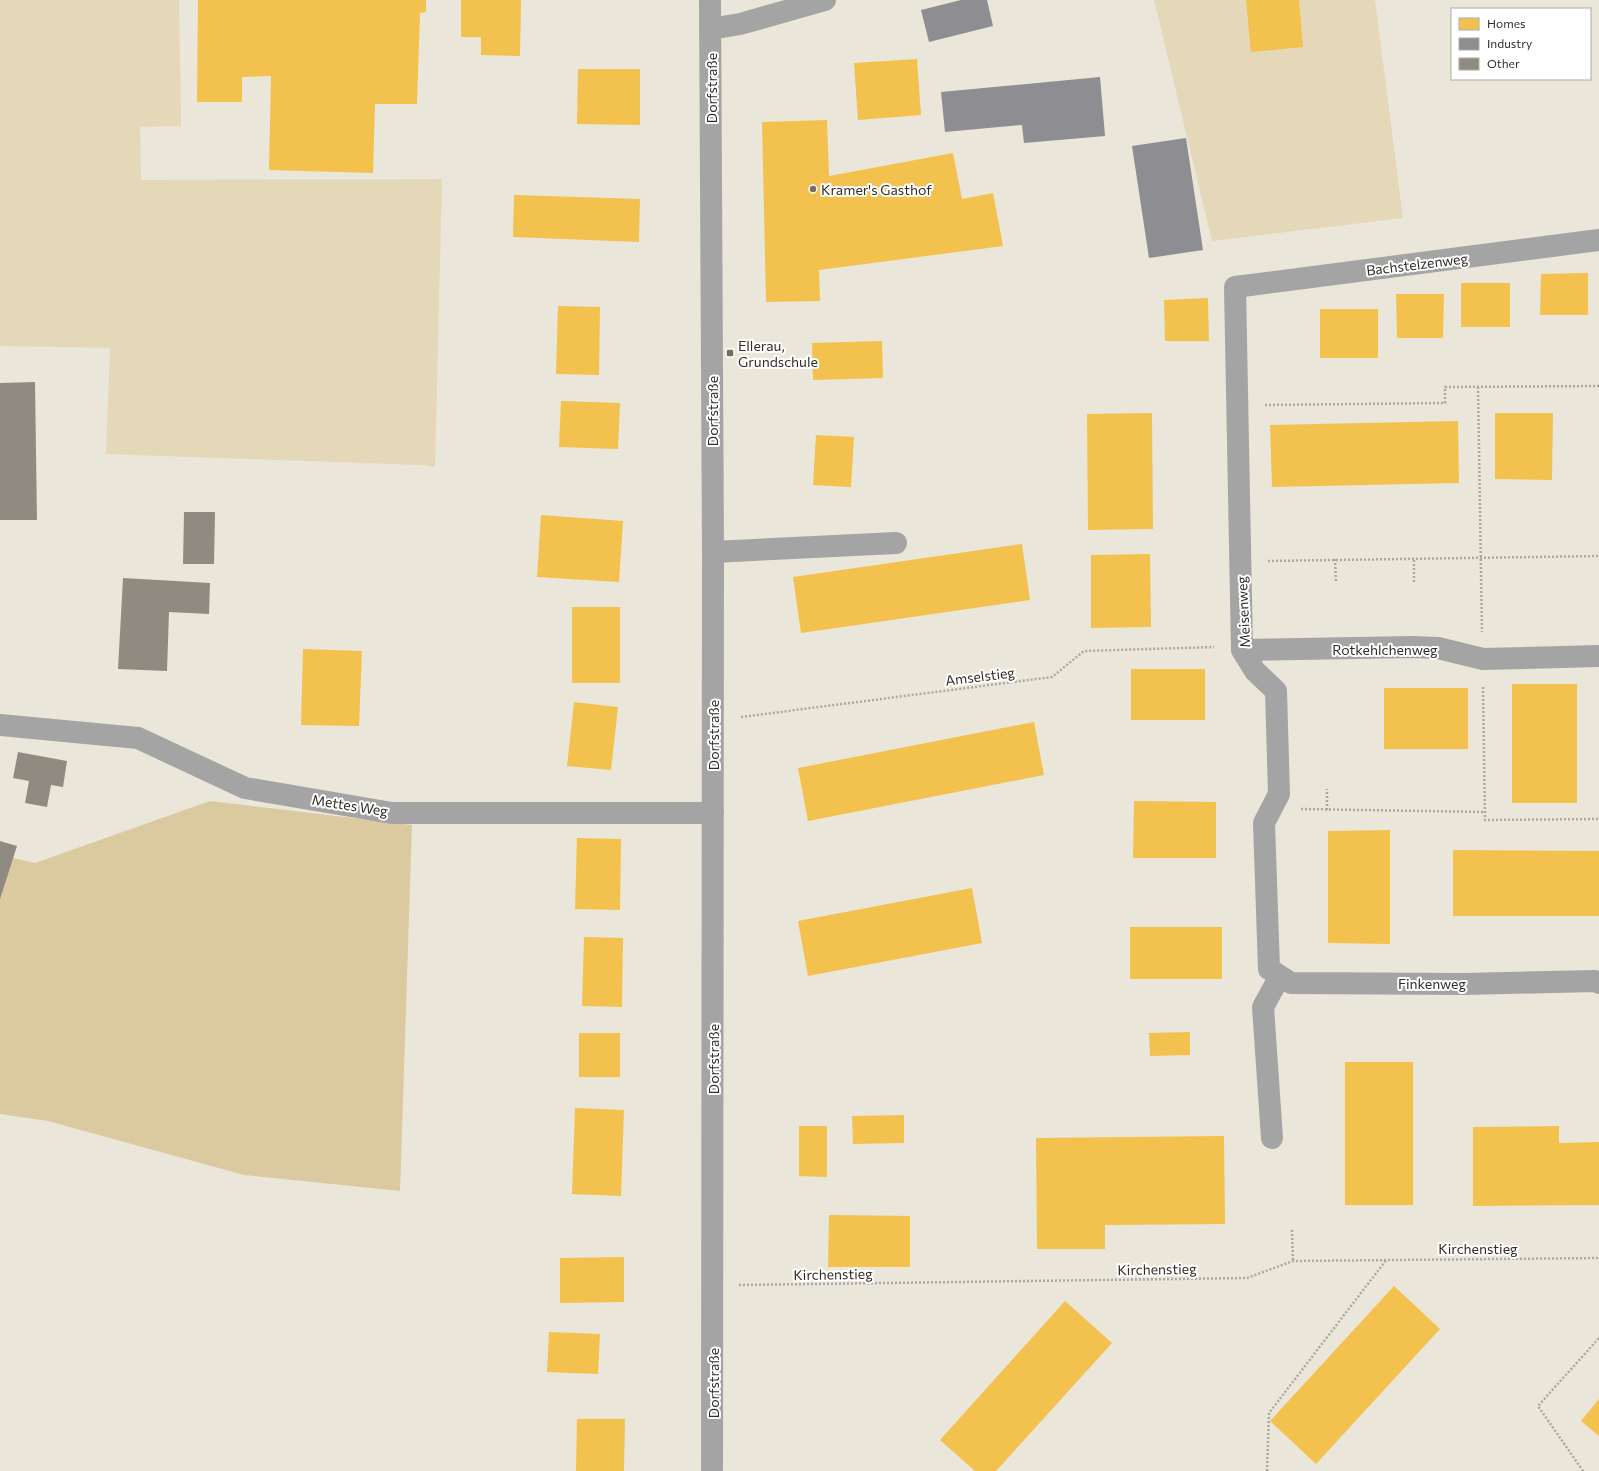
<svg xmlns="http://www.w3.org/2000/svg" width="1599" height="1471" font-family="Commissioner,sans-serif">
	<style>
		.green { fill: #e5d8b8 }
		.forest { fill: #dbcaa0 }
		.homes { fill: #f2c14e }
		.industry { fill: #8d8d92 }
		.building { fill: #8f8b81 }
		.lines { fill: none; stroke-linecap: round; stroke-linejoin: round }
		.path { stroke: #aaa8a4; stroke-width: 2.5; stroke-dasharray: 2 2; stroke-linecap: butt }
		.minor { stroke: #a4a4a5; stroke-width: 22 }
		.poi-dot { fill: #726e64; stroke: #fff; stroke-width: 1.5 }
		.labels { text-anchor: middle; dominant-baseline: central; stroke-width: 4; stroke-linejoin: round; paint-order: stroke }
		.street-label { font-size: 14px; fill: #312d25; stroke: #fff }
		.poi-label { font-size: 14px; fill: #312d25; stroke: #fff; text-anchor: start }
	</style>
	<rect width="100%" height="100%" fill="#ebe6da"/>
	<path class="green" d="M0,0H179L181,126L140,127L141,180L442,179L435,467L422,465L106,454L110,348L0,346Z
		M1154,0H1375L1403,218L1212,241Z"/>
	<path class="forest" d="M210,801L412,825L400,1191L244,1175L48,1121L0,1114V855L35,863Z"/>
	<path class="homes" d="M198,0H426V12L420,13L417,104H375L373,173L269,170L271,76L242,77V102H197Z
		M461,0H521L520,56L481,55V37H461Z
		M1246,0H1299L1303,47L1251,52Z
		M917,59L921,115L858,120L854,63Z
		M578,69H640V125L577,124Z
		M827,120L829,176L953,153L962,199L993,193L1003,246L819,270L820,301L766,302L762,122Z
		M514,195L640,199L639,242L513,237Z
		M1588,273V315H1540L1541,274Z
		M1461,283H1510V327H1461Z
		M1396,294H1444L1443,338H1397Z
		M1208,298L1209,341H1165L1164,300Z
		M558,306L600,307L599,375L556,374Z
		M1320,309H1378V358H1320Z
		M882,341L883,378L813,380L812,343Z
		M561,401L620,403L618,449L559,447Z
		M1152,413L1153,529L1088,530L1087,414Z
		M1495,413H1553L1552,480L1495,479Z
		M1458,421L1459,483L1272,487L1270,425Z
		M816,435L854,437L851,487L813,485Z
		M541,515L623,521L619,582L537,577Z
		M1022,544L1030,600L801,633L793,577Z
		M1150,554L1151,627L1091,628V555Z
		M572,607H620V683H572Z
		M303,649L362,651L359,726L301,725Z
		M1131,669H1205V720H1131Z
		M1512,684H1577V803H1512Z
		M1384,688H1468V749H1384Z
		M574,702L618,707L611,770L567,766Z
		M1034,722L1044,775L808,821L798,768Z
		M1134,801L1216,802V858H1133Z
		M1390,830V944L1328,943V831Z
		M577,838L621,839L620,910L575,909Z
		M1453,850L1599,851V916H1453Z
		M972,888L982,943L808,976L798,921Z
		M1130,927H1222V979H1130Z
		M584,937L623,938L622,1007L582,1006Z
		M1190,1032V1055L1150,1056L1149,1033Z
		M579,1033H620V1077H579Z
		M1345,1062H1413V1205H1345Z
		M575,1108L624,1110L621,1196L572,1194Z
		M904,1115V1143L853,1144L852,1116Z
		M799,1126H827V1177L799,1176Z
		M1559,1126V1143L1599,1142V1205L1473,1206V1127Z
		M1224,1136L1225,1224L1105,1225V1249H1037L1036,1138Z
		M829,1215L910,1216V1267H828Z
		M624,1257V1302L560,1303V1258Z
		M1394,1286L1440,1329L1316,1464L1270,1421Z
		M1065,1301L1112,1343L996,1471H975L940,1440Z
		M549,1332L600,1334L598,1374L547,1372Z
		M1599,1399V1436L1581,1421Z
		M577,1419H625L624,1471H576Z"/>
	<path class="industry" d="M961,0H987L993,26L929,42L921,10Z
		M1100,77L1105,136L1024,143L1022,125L945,132L941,92Z
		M1186,138L1203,250L1149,258L1132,146Z"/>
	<path class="building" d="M35,382L37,520H0V383Z
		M184,512H215L214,564H183Z
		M123,578L210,583L209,614L169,612L167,671L118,669Z
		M18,752L67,761L63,787L51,785L47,807L25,803L29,781L13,778Z
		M0,841L17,846L0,899Z"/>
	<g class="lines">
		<path class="path" d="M1478,387L1482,632
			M1265,405L1445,403V387L1599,386
			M1335,559L1336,583
			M1268,561L1599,556
			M1414,582V558
			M1483,687L1485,820L1599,819
			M741,717L1052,677L1084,651L1214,647
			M1301,809L1485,812
			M1327,810V789
			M1292,1230L1293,1261
			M739,1285L1247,1278L1293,1261L1599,1258
			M1267,1471L1269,1413L1387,1259
			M1583,1471L1538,1406L1599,1338"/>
		<path class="minor" d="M710,0L713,552L712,1471
			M710,29L740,24L825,0
			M1599,240L1235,287L1242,650L1255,671L1276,691L1279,794L1264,823L1269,969L1291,983L1464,984L1595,981L1599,983
			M713,552L896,543
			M1242,650L1413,647L1438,648L1483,659L1599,656
			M0,725L138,738L245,788L392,813H713
			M1272,1138L1263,1007L1280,976"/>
	</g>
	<g class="poi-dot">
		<circle cx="813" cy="189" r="4"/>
		<rect x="726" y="349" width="8" height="8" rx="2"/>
	</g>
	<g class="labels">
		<g class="street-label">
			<text transform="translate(711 88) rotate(-90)">Dorfstraße</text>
			<text transform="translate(1417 264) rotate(-7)">Bachstelzenweg</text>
			<text transform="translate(712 411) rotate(-90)">Dorfstraße</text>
			<text transform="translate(1243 612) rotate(-93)">Meisenweg</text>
			<text x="1385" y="649">Rotkehlchenweg</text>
			<text transform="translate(980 676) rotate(-7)">Amselstieg</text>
			<text transform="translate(713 735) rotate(-90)">Dorfstraße</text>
			<text transform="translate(350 805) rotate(9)">Mettes Weg</text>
			<text x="1432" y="983">Finkenweg</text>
			<text transform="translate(713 1059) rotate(-90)">Dorfstraße</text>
			<text x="1478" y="1248">Kirchenstieg</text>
			<text transform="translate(1157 1269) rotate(-1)">Kirchenstieg</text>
			<text transform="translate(833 1274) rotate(-1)">Kirchenstieg</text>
			<text transform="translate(713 1383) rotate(-90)">Dorfstraße</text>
		</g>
		<g class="poi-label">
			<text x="821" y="189">Kramer's Gasthof</text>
			<text x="738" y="345">Ellerau,<tspan x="738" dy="16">Grundschule</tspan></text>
		</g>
	</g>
	<rect x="1451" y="8" width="140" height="72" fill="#ffffff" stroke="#adaba8"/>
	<rect x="1459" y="18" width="20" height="12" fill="#f2c14e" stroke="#adaba8"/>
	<text x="1487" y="28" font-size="12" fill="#312d25">Homes</text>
	<rect x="1459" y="38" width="20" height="12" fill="#8d8d92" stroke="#adaba8"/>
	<text x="1487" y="48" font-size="12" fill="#312d25">Industry</text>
	<rect x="1459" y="58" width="20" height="12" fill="#8f8b81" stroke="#adaba8"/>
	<text x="1487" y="68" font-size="12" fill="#312d25">Other</text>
</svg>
